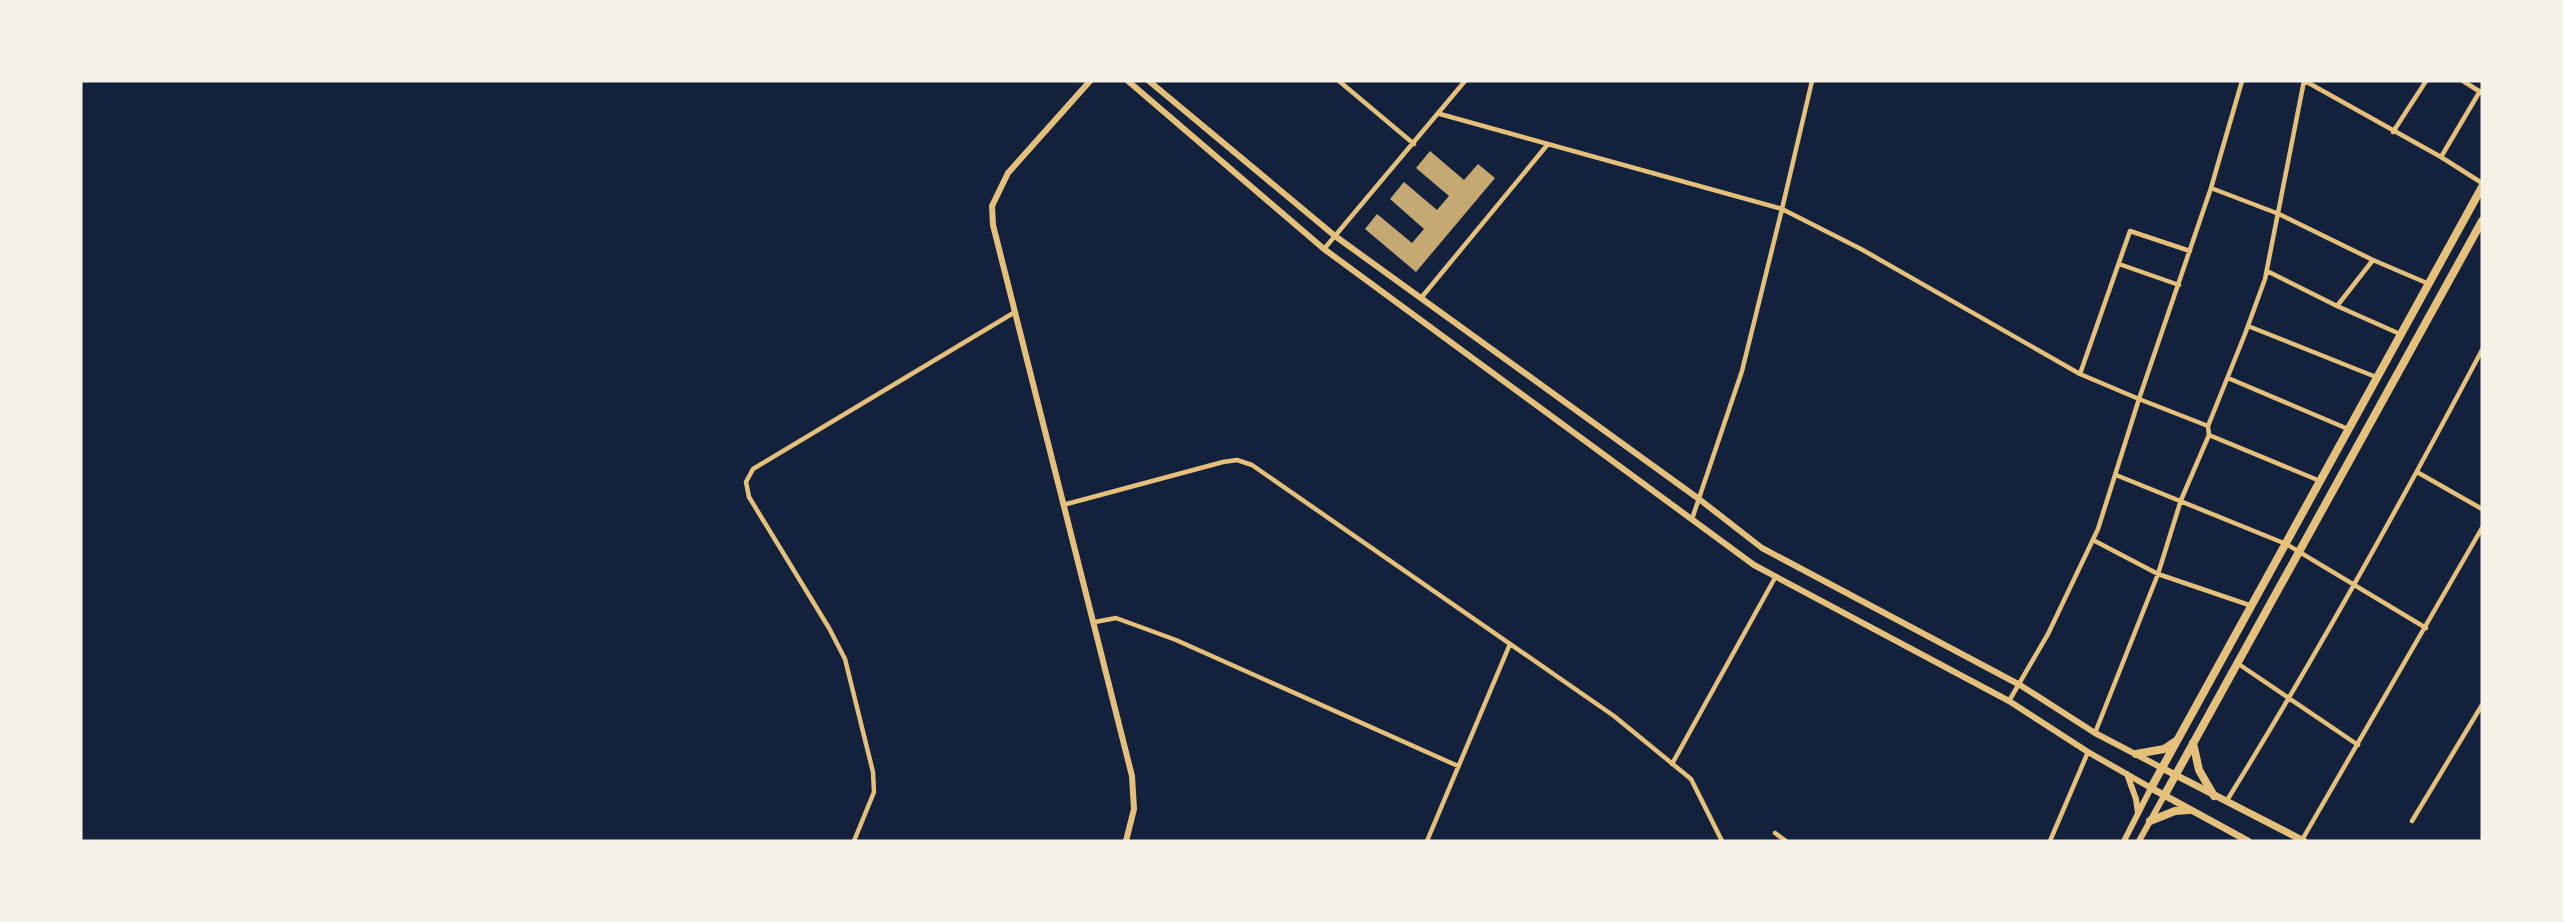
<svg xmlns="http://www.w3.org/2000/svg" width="2563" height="922" font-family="'Public Sans',sans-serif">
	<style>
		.building { fill: #c6a872 }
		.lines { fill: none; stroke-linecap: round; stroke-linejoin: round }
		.minor { stroke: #e5c07b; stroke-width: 4.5 }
		.tertiary { stroke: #e5c07b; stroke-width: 6 }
		.secondary { stroke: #e5c07b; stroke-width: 7 }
		.primary { stroke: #e5c07b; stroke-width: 8 }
	</style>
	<rect width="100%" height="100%" fill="#14213d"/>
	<path class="building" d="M1430,151L1464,180L1478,164L1495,178L1416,272L1365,229L1377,214L1412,243L1424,229L1390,199L1404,182L1437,210L1449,196L1416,168Z"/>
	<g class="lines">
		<path class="minor" d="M1339,81L1414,144
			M2242,81L2211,188L2139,399L2208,426L2209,435L2320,481
			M2305,81L2441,157L2482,183
			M2463,81L2482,93
			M1440,114L1782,209L1812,81
			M2393,132L2426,81
			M2441,157L2480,91
			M2211,188L2279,214L2373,260L2429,284
			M1324,249L1465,81
			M2119,264L2179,285
			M2267,271L2337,306L2400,334
			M1421,298L1548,144
			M2337,306L2373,260
			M2248,326L2376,377
			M2080,374L2130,231L2190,251
			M2228,378L2348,429
			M2208,426L2245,334L2265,279L2304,81
			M2417,472L2482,509
			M2116,475L2286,544L2426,628
			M1063,505L1223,462L1237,460L1252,465L1614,716L1691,779L1722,841
			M1692,519L1742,371L1782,209L1861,249L2080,374L2139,399L2098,529L2048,634L2009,701
			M2093,540L2158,574L2252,606
			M1095,622L1116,618L1176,640L1458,766
			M2240,665L2358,745
			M2095,733L2158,574L2181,500L2209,435
			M1672,764L1776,576
			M2226,802C2317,655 2401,503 2482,350
			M2412,821L2482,705
			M1775,833L1786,841
			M2302,840L2482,528
			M854,841L874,792L873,772L845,659L829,628L749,497L746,482L753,469L1015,312
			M1427,841L1510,644
			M2050,841L2088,752"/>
		<path class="tertiary" d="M1090,81L1008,173L992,206L993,225L1132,776L1134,809L1126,841
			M1128,81L1324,249L1754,565L2009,701L2088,752L2151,788L2124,841
			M1149,81L1335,236L1699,499L1762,548L2020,685L2095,733L2162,768
			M2127,774L2136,799L2138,813
			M2139,841L2164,796"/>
		<path class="secondary" d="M2162,768L2304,841
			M2151,788L2248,841"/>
		<path class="primary" d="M2193,743L2199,770L2214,796
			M2136,754L2164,749L2176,741
			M2151,788L2482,187
			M2164,796L2482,221
			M2150,821L2175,811L2189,810"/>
	</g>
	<rect width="2563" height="922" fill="none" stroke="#f6f1e7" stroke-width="165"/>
</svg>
